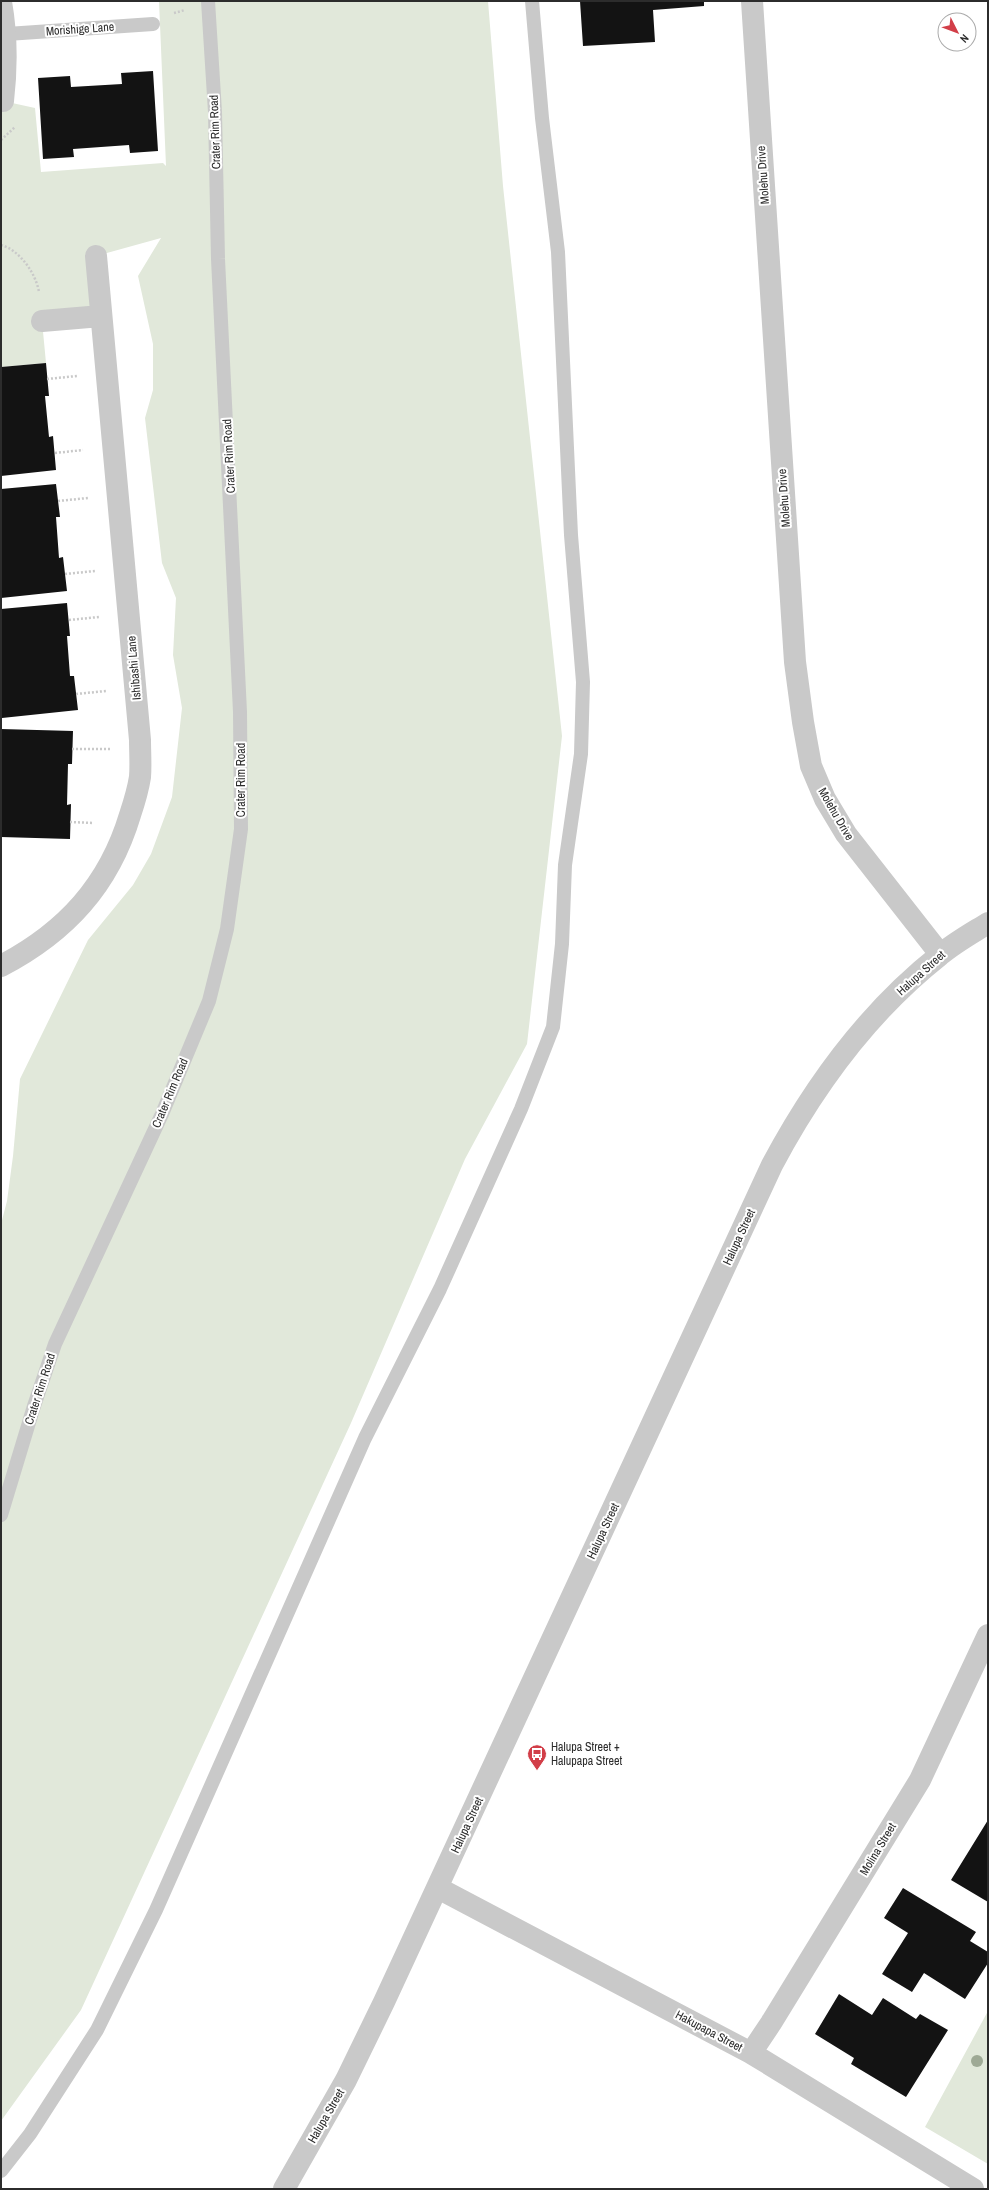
<svg xmlns="http://www.w3.org/2000/svg" width="989" height="2190" font-family="'Archivo Narrow',sans-serif">
	<style>
		.green { fill: #e1e8da }
		.building { fill: #131313 }
		.lines { fill: none; stroke-linecap: round; stroke-linejoin: round }
		.path { stroke: #c9c9c9; stroke-width: 2.5; stroke-dasharray: 2 2; stroke-linecap: butt }
		.service { stroke: #c9c9c9; stroke-width: 14 }
		.minor { stroke: #c9c9c9; stroke-width: 22 }
		.tree { fill: #9ea995 }
		.labels { text-anchor: middle; dominant-baseline: central; stroke-width: 4; stroke-linejoin: round; paint-order: stroke }
		.street-label { font-size: 12px; fill: #2c2c2c; stroke: #fff }
		.poi-label { font-size: 12px; fill: #2c2c2c; stroke: #fff; text-anchor: start }
	</style>
	<rect width="100%" height="100%" fill="#fff"/>
	<path class="green" d="M159,1H488L503,186L562,736L527,1044L465,1159L351,1423L81,2010L1,2121V1224L7,1201L13,1156L20,1079L88,940L133,885L151,854L172,797L182,708L173,655L176,598L162,563L145,418L153,390V344L138,276L161,238L96,256L101,316L42,321L46,363L1,367V2L3,101L35,108L41,172L163,163L166,166Z
		M988,2011V2164L925,2127Z"/>
	<path class="building" d="M580,1H704V6L653,10L655,42L583,46Z
		M153,71L158,151L130,153L129,145L73,149L74,157L43,159L38,78L70,76L71,87L122,84L121,73Z
		M46,363L49,396H45L49,437L53,436L56,470L1,476V367Z
		M56,484L60,517H56L59,558L63,557L67,591L1,598V489Z
		M67,603L70,636H67L70,676H74L78,710L2,718L1,609Z
		M1,729L73,731L72,764H68L67,805L71,804L70,839L1,837Z
		M988,1820V1902L951,1880Z
		M903,1888L976,1932L970,1941L988,1952V1963L965,1999L924,1973L912,1992L882,1974L908,1933L884,1918Z
		M839,1994L872,2015L883,1998L916,2019L920,2014L948,2030L906,2097L851,2064L854,2058L815,2034Z"/>
	<g class="lines">
		<path class="path" d="M174,13L185,10
			M1,140L15,127
			M1,245C20,250 36,274 39,292
			M47,379L77,376
			M55,453L83,450
			M58,501L88,498
			M65,574L95,571
			M69,620L99,617
			M76,694L106,691
			M72,749H110
			M70,822L94,823"/>
		<path class="service" d="M7,34L153,24
			M1,1515L34,1406L55,1344L162,1114L209,1001L227,929L241,829L240,712L218,259L215,112L208,1
			M1,2171L30,2134L97,2030L156,1910L365,1438L440,1289L521,1109L553,1027L562,944L565,865L581,754L583,682L571,535L558,252L542,118L532,1"/>
		<path class="minor" d="M752,1L795,662L803,722L811,766L825,799L846,834L940,954
			M1,2C7,36 7,67 3,101
			M42,321L101,316
			M1,966C66,932 109,885 130,815C134,803 138,790 140,777C141,765 140,752 140,740L96,256
			M438,1888L751,2053L973,2189
			M751,2053L771,2023L920,1780L988,1635
			M284,2189L346,2080L384,2002L772,1165C814,1086 869,1011 940,955C954,943 972,933 988,923"/>
	</g>
	<circle class="tree" cx="977" cy="2061" r="6"/>
	<defs>
		<symbol id="bus-pin" viewBox="-11 -11 22 30"><path d="M0 17L-7.5 6A9.5 9.5 0 1 1 7.5 6Z" fill="#d23e48" stroke="#fff"/><path d="M-5-6H5V4H4V6H2V4H-2V6H-4V4H-5ZM-3.5-4V0h7V-4ZM-3.5 1.2v1.5H-2V1.2ZM2 1.2v1.5H3.5V1.2Z" fill="#fff"/></symbol>
	</defs>
	<g fill-rule="evenodd">
		<use href="#bus-pin" x="526" y="1743" width="22" height="30"/>
	</g>
	<g class="labels">
		<g class="street-label">
			<text transform="translate(80 29) rotate(-4)">Morishige Lane</text>
			<text transform="translate(215 132) rotate(-92)">Crater Rim Road</text>
			<text transform="translate(763 175) rotate(-94)">Molehu Drive</text>
			<text transform="translate(229 456) rotate(-93)">Crater Rim Road</text>
			<text transform="translate(784 498) rotate(-94)">Molehu Drive</text>
			<text transform="translate(134 668) rotate(-95)">Ishibashi Lane</text>
			<text transform="translate(241 780) rotate(-90)">Crater Rim Road</text>
			<text transform="translate(836 814) rotate(60)">Molehu Drive</text>
			<text transform="translate(921 973) rotate(-42)">Halupa Street</text>
			<text transform="translate(170 1093) rotate(-67)">Crater Rim Road</text>
			<text transform="translate(739 1237) rotate(-65)">Halupa Street</text>
			<text transform="translate(40 1389) rotate(-72)">Crater Rim Road</text>
			<text transform="translate(603 1531) rotate(-65)">Halupa Street</text>
			<text transform="translate(467 1825) rotate(-65)">Halupa Street</text>
			<text transform="translate(878 1849) rotate(-59)">Molina Street</text>
			<text transform="translate(709 2031) rotate(28)">Hakupapa Street</text>
			<text transform="translate(326 2116) rotate(-60)">Halupa Street</text>
		</g>
		<g class="poi-label">
			<text x="551" y="1747">Halupa Street +<tspan x="551" dy="14">Halupapa Street</tspan></text>
		</g>
	</g>
	<rect width="989" height="2190" fill="none" stroke="#2c2c2c" stroke-width="4"/>
	<g transform="translate(957 32) rotate(132)"><circle r="19" fill="#ffffff" stroke="#ababab"/>
	<path d="M0-3L7 15L0 10L-7 15Z" fill="#d23e48"/>
	<text y="-6" font-size="11" font-weight="bold" text-anchor="middle" fill="#2c2c2c">N</text>
	</g>
</svg>
